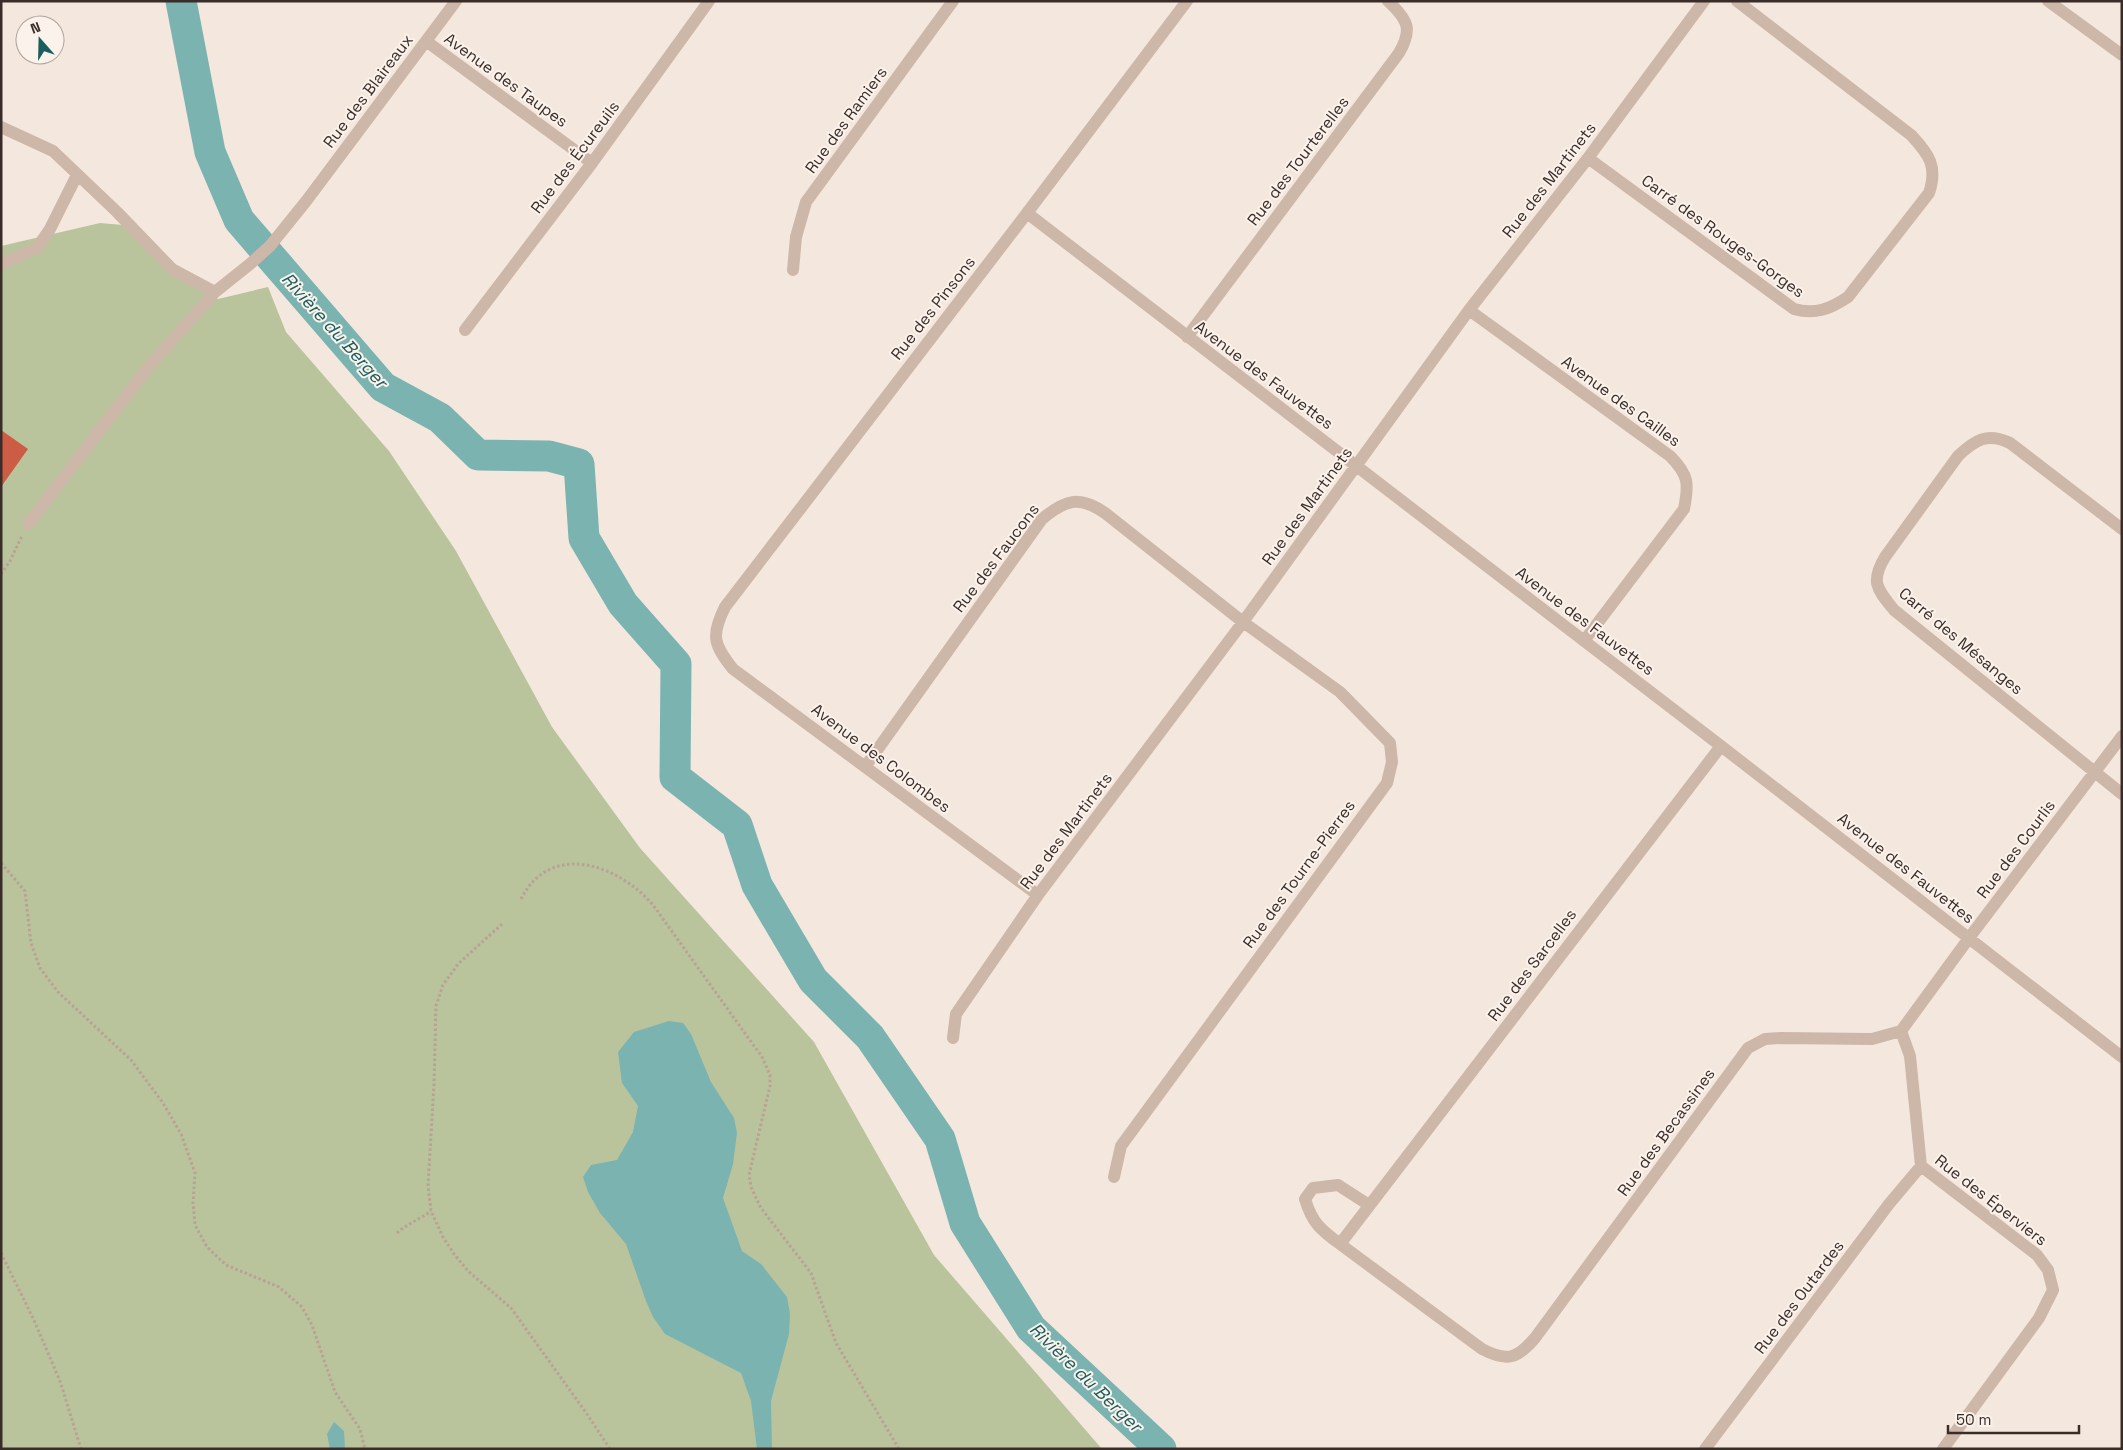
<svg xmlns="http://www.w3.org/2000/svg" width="2123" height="1450" font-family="'Space Grotesk',sans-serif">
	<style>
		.green { fill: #b9c49d }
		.water { fill: #7bb3b1 }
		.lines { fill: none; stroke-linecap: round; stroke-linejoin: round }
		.river { stroke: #7bb3b1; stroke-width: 31 }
		.building { fill: #cc5c44 }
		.path { stroke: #b9a193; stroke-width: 3; stroke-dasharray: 2.5 2.5; stroke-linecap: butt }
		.minor { stroke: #cdb7a9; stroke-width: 12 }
		.labels { text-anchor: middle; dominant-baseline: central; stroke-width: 4; stroke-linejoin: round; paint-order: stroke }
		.street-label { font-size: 16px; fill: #3a2d29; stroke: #fbf2eb }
		.water-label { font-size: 18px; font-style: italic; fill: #1c5e5e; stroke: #fbf2eb }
	</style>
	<rect width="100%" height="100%" fill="#f4e8de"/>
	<path class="green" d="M100,223L123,225L151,250L218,299L268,287L286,332L389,451L456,551L552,727L640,848L814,1042L934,1255L1102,1449H1V246Z"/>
	<path class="water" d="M669,1021L683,1023L691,1034L711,1082L734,1118L737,1133L733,1164L723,1198L742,1251L761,1264L787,1297L790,1314L789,1334L771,1401L772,1449H757L751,1401L741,1373L665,1334L653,1317L646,1301L626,1244L600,1213L588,1192L583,1177L591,1165L617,1160L633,1132L638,1106L622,1083L618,1052L634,1032Z
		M334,1422L344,1431L345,1449H330L327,1434Z"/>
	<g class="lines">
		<path class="river" d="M181,1L210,152L239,220L383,387L440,418L478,455L549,456L579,464L584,538L623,604L676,664L675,777L737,825L757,885L813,980L870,1037L940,1139L965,1223L1031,1328L1161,1449"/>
	</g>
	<path class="building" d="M1,430L28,449L1,487Z"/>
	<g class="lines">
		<path class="path" d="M1,574L10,561L22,536
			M1,863L25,891L31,943L40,968L58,992L131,1060L163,1103L181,1134L195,1173L193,1203L195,1225L207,1247L226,1265L279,1287L302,1307L312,1325L335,1392L360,1429L365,1449
			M521,899C551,840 619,865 653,905L762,1057L770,1075V1086L752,1162L749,1175L751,1187L761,1208L811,1273L836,1343L899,1449
			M502,924L458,964L443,985L436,1006L434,1084L428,1186L431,1211L443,1237L454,1254L468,1271L511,1308L587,1414L610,1449
			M397,1233C407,1224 420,1219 431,1211
			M1,1253L33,1318L60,1381L81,1449"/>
		<path class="minor" d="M2048,1L2122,55
			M426,41L592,163
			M1,127L53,151L117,212L172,269L215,292
			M1588,158L1794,309C1815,315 1830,309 1848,297L1929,193C1938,167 1929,154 1911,135L1737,1
			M1027,213L1721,746L2122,1057
			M1,264L37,248L50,229L77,175
			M793,270L796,237L806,202L953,1
			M1469,310L1670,456C1689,475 1689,484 1684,509L1584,641
			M465,330L592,163L709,1
			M1187,337L1399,53C1413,29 1408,20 1388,1
			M28,524L149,366L215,292L250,264L270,246L307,200L456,1
			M2122,529L2010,443C1987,432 1975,440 1958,456L1885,557C1870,582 1877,589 1894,610L2122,794
			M1721,746L1340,1244L1482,1349C1507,1362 1517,1359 1535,1338L1748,1048L1765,1039L1781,1038L1872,1039L1901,1031
			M865,767L1042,519C1065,500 1079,495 1105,513L1243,622L1340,692L1390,743L1392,762L1387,783L1121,1146L1114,1177
			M1038,895L733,669C713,644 711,635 725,607L1027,213L1187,1
			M1901,1031L1910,1056L1921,1166L2037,1255L2048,1270L2053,1290L2039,1318L1943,1449
			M1901,1031L1969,938L2122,736
			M953,1038L956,1014L1038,895L1243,622L1469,310L1588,158L1704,1
			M1340,1244C1321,1230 1312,1223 1305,1199L1313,1188L1338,1185L1369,1205
			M1705,1449L1889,1204L1921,1166"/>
	</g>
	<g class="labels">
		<g class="street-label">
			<text transform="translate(506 80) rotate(36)">Avenue des Taupes</text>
			<text transform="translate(368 91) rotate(-53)">Rue des Blaireaux</text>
			<text transform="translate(846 120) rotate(-54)">Rue des Ramiers</text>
			<text transform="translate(575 157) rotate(-53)">Rue des Écureuils</text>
			<text transform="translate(1298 161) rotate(-53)">Rue des Tourterelles</text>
			<text transform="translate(1549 180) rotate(-52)">Rue des Martinets</text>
			<text transform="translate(1723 236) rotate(36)">Carré des Rouges-Gorges</text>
			<text transform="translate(933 308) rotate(-52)">Rue des Pinsons</text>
			<text transform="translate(1264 375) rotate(37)">Avenue des Fauvettes</text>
			<text transform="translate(1621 401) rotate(36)">Avenue des Cailles</text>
			<text transform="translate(1307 506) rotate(-54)">Rue des Martinets</text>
			<text transform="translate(996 558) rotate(-53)">Rue des Faucons</text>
			<text transform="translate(1585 621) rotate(37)">Avenue des Fauvettes</text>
			<text transform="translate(1961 641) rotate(40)">Carré des Mésanges</text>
			<text transform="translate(881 758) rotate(37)">Avenue des Colombes</text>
			<text transform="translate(1066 831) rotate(-53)">Rue des Martinets</text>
			<text transform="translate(2016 849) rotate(-53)">Rue des Courlis</text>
			<text transform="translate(1906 868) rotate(38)">Avenue des Fauvettes</text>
			<text transform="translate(1299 874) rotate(-54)">Rue des Tourne-Pierres</text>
			<text transform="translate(1532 965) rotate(-53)">Rue des Sarcelles</text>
			<text transform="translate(1666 1132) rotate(-54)">Rue des Becassines</text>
			<text transform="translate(1991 1200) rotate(38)">Rue des Éperviers</text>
			<text transform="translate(1799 1297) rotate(-53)">Rue des Outardes</text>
		</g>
		<g class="water-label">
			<text transform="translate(335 330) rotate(48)">Rivière du Berger</text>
			<text transform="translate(1086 1377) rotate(44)">Rivière du Berger</text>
		</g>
	</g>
	<rect width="2123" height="1450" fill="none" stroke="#3a2d29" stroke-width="5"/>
	<g transform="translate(40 40) rotate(340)"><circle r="24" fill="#fbf2eb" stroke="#aea39d"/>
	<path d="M0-4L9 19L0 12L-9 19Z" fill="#1c5e5e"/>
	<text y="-8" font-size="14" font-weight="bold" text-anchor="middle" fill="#3a2d29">N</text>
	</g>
	<path d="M1948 1425v8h131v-8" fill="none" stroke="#3a2d29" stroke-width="2.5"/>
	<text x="1956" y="1425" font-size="15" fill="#3a2d29" stroke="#fbf2eb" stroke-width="4" paint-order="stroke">50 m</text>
</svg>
